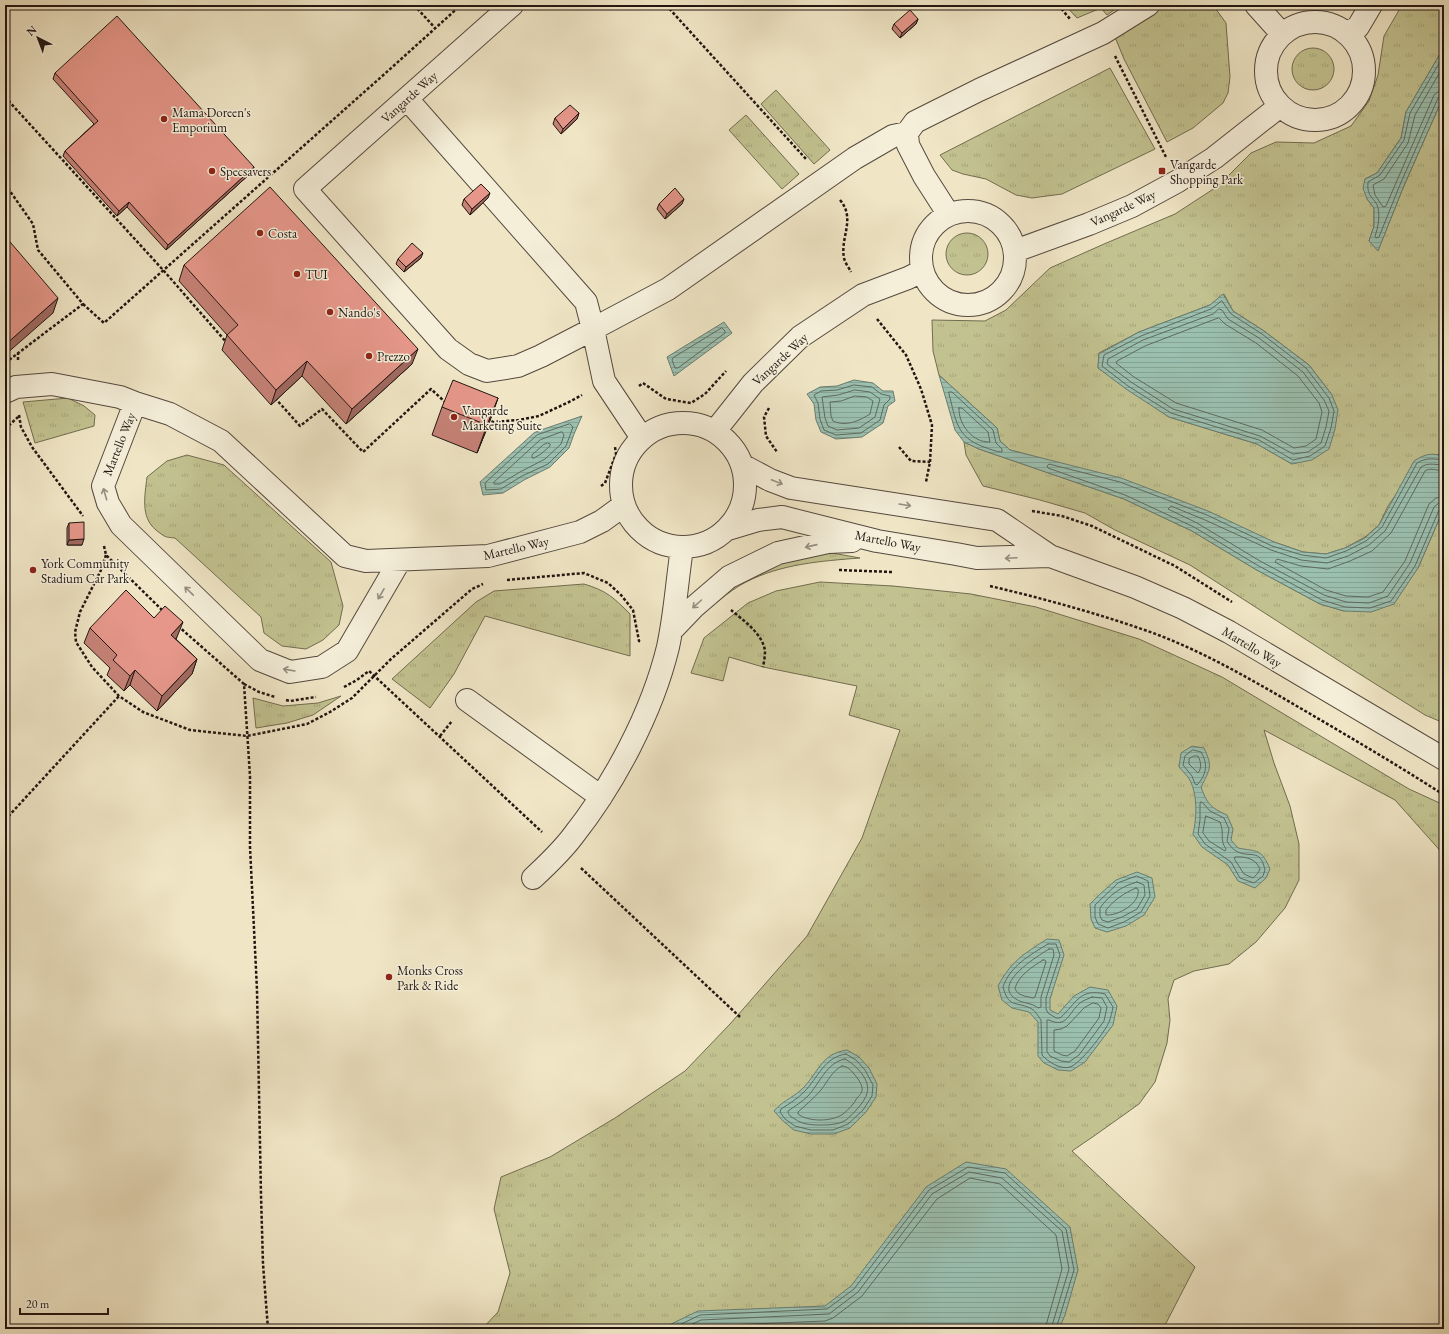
<svg xmlns="http://www.w3.org/2000/svg" width="1449" height="1334" font-family="'EB Garamond',serif">
	<style>
		.grass { fill: url(#grass-tufts); stroke: #726c50; fill-rule: evenodd }
		.water { fill: url(#water-rules); stroke: #6a7c70 }
		.lines { fill: none; stroke-linecap: round; stroke-linejoin: round }
		.shore { stroke: #5e6a60; stroke-width: 1 }
		.minor-casing { stroke: #55493e; stroke-width: 24 }
		.path { stroke: #211511; stroke-width: 2.5; stroke-dasharray: 3 2; stroke-linecap: butt }
		.minor { stroke: #f5efda; stroke-width: 22 }
		.wall { fill: #c68277; stroke: #211511 }
		.shaded-wall { fill: #a16a61; stroke: #211511 }
		.building { fill: #e6978a; stroke: #211511 }
		.oneway { stroke: #968d80 }
		.poi-dot { fill: #8f2418; stroke: #f5efda; stroke-width: 1.5 }
		.labels { text-anchor: middle; dominant-baseline: central; stroke-width: 3; stroke-linejoin: round; paint-order: stroke }
		.street-label { font-size: 13px; fill: #211511; stroke: #f5efda }
		.poi-label { font-size: 13px; fill: #211511; stroke: #f5efda; text-anchor: start }
	</style>
	<defs>
		<pattern id="grass-tufts" width="24" height="20" patternUnits="userSpaceOnUse"><rect width="24" height="20" fill="#c2c290"/><path d="M3 7l-1-3M5 7V3M7 7l1-3M15 17l-1-3M17 17v-4M19 17l1-3" fill="none" stroke="#a6a67b"/></pattern>
		<pattern id="water-rules" width="6" height="5" patternUnits="userSpaceOnUse"><rect width="6" height="5" fill="#9bc0b0"/><path d="M0 2.5h6" fill="none" stroke="#85a496"/></pattern>
	</defs>
	<rect width="100%" height="100%" fill="#f0e6c6"/>
	<filter id="stains"><feTurbulence type="fractalNoise" baseFrequency=".005" numOctaves="4"/><feColorMatrix values="0 0 0 0 .2 0 0 0 0 .09 0 0 0 0 .02 0 0 0 .5 -.17"/></filter>
	<radialGradient id="worn" r=".72"><stop offset=".6" stop-color="#630" stop-opacity="0"/><stop offset="1" stop-color="#630" stop-opacity=".3"/></radialGradient>
	<path class="grass" d="M1065,5H1121L1107,15L1101,8L1077,18Z
		M1165,5H1213L1226,23L1230,77L1228,93L1223,103L1193,128L1167,142L1124,59L1115,37Z
		M1402,5H1444V47L1406,112L1401,138L1377,173L1365,179L1367,199L1374,208V226L1369,241L1378,250L1403,188L1444,95V457L1438,454L1397,493L1388,506L1379,525L1365,537L1345,548L1326,554L1303,552L1274,542L1033,456L1010,450L1000,441L997,428L939,375L933,351L932,320L985,321L1006,310L1050,268L1104,244L1175,214L1218,186L1251,153L1276,142L1314,143L1351,126L1369,101L1378,75L1384,36ZM1224,294L1233,311L1264,331L1309,365L1332,395L1292,464L1257,444L1169,417L1098,368L1099,353L1139,332L1210,305Z
		M1292 69a21 21 0 1 1 42 0a21 21 0 1 1-42 0Z
		M1110,68L1155,149L1062,194L1032,198L1016,195L986,179L963,174L952,170L940,155Z
		M776,90L830,150L814,164L761,104Z
		M746,115L799,174L782,189L729,130Z
		M946 254a21 21 0 1 1 42 0a21 21 0 1 1-42 0Z
		M68,398L84,406L95,415L94,426L35,443L23,402Z
		M964,442L979,449L1124,499L1192,531L1255,569L1320,604L1344,611L1418,568L1444,508V723L1425,715L1358,673L1190,565L1115,530L1085,513L1040,500L983,486L966,455Z
		M187,455L224,465L331,562L343,606L339,625L323,640L306,649L282,646L264,633L261,617L175,538C164,537 165,537 156,530C140,517 145,495 147,477L167,461Z
		M832,553L860,558C821,561 781,564 746,582C727,592 710,608 694,622L724,588L804,554Z
		M820,582L893,586L971,594L1036,607L1139,639L1222,677L1409,789L1444,805V855L1395,800L1264,730L1274,763L1290,806L1299,844V880L1285,908L1256,942L1229,964L1194,971L1174,980L1168,999L1170,1020L1167,1043L1155,1082L1139,1104L1094,1136L1072,1151L1195,1267L1163,1329H482L498,1312L510,1273L494,1209L501,1177L550,1157L615,1118L685,1071L730,1024L807,936L862,838L900,730L849,715L857,686L763,667L729,657L723,681L691,673L704,638L748,603L776,591Z
		M584,584C607,591 613,597 630,614V656L485,616L454,674L430,708L392,679L476,602L494,591Z
		M341,696L313,715L287,723L256,728L253,698L283,706L318,703Z"/>
	<path class="water" d="M1444,47V95L1403,188L1378,251L1369,241L1374,226V208L1367,199L1363,188L1365,179L1377,173L1401,138L1406,112Z
		M1223,294L1233,311L1264,331L1309,365L1332,395L1338,410L1335,429L1329,449L1312,460L1292,464L1257,444L1169,417L1126,389L1098,368L1099,354L1139,332L1210,305Z
		M724,322L732,333L674,376L667,357Z
		M939,375L997,428L1000,441L1010,450L1121,478L1208,511L1274,542L1303,552L1326,554L1345,548L1365,538L1379,525L1414,461C1425,454 1432,452 1444,457V508L1418,568L1394,604L1371,612L1344,611L1320,604L1255,569L1192,531L1124,499L979,449L964,442L955,430Z
		M854,380L873,383L883,391H893L895,401L888,406L883,423L862,437L836,439L821,432L816,420L814,404L807,394L820,387L837,386Z
		M582,416L574,434L569,448L550,467L524,480L503,493L483,495L480,482L535,432Z
		M1192,746L1204,748C1213,767 1210,769 1201,787C1207,804 1211,808 1227,815L1233,829L1231,840L1238,848C1258,852 1261,848 1270,869L1266,878L1255,888L1238,881L1228,865L1202,847L1193,834C1197,817 1198,792 1188,777C1185,774 1182,770 1179,767L1181,753Z
		M1137,872L1152,878L1155,897L1144,915L1126,926L1107,932L1095,928L1091,919L1090,904L1099,895L1116,880Z
		M1047,939L1059,940L1064,955L1050,999V1010L1058,1014L1074,996L1090,987L1108,990L1117,1006L1113,1025L1085,1062L1071,1071L1058,1070L1044,1063L1038,1056V1022L1029,1012L1012,1008L1002,1000L998,986C1011,961 1024,954 1047,939Z
		M847,1050L859,1057L869,1068L877,1084L876,1097L866,1112L850,1128L834,1134H811L794,1130L783,1121L774,1111C781,1102 792,1098 801,1090C819,1073 820,1054 847,1050Z
		M966,1162L1006,1169L1070,1227L1078,1270L1065,1315L1059,1329H664L665,1327L698,1311L825,1306L851,1286L926,1187Z"/>
	<g class="lines">
		<path class="shore" d="M1444,55L1410,113L1404,140L1380,175L1368,182C1366,198 1376,198 1378,208C1380,217 1378,228 1375,236L1376,238L1379,237L1399,187L1438,98L1441,96L1444,95
			M1444,65L1415,115L1408,143L1384,179L1373,185L1375,195L1383,207L1386,206L1434,95L1439,91L1444,90
			M1222,301L1231,314L1262,334L1306,368L1329,398L1334,411L1331,428L1325,446L1310,456L1293,460L1259,440L1171,413L1128,386L1102,366L1104,355L1141,336L1211,309Z
			M1219,309L1222,310L1228,319L1259,338L1303,372L1324,400L1329,411L1326,427L1321,443L1308,452L1293,454L1260,436L1173,409L1131,382L1107,364L1108,359L1143,340L1213,314Z
			M1219,318L1225,324L1256,343L1298,376L1319,403L1322,412L1316,439L1306,446L1294,448L1262,430L1176,403L1134,377L1116,363L1117,361L1145,346Z
			M722,328L725,331V333L678,368H675L672,360L673,358Z
			M854,385L872,387L881,394L890,396V399L884,405L880,420L861,433L836,435L824,430L820,419L818,403L814,395L821,391L837,390Z
			M855,390L870,392L880,399L875,417L859,428L837,430L828,426L825,418L822,397L838,395Z
			M949,392H952L993,430L996,443L1002,449V452C996,452 990,449 984,447C956,437 956,420 949,394Z
			M855,396L867,397L873,401L870,414C859,421 846,427 833,421L831,416L830,402L841,401Z
			M959,408H962L988,432L990,442C973,443 958,424 959,408Z
			M570,424L573,427L566,446L548,464L522,476L501,489L486,490L485,483L537,435Z
			M562,432L564,435L561,444L545,459L520,472L500,484H494V482L540,440Z
			M548,443L550,444V446L541,454L534,458H532V455L543,445Z
			M1444,460C1434,459 1427,457 1417,463L1382,527L1366,541L1346,551L1326,558L1302,555L1272,546L1207,515L1120,482L1049,464L1047,466L1048,468L1125,495L1194,527L1257,565L1322,600L1345,607L1370,608L1391,601L1415,566L1439,510L1444,508
			M1444,465C1435,465 1429,462 1421,467L1385,531L1369,545L1348,556L1327,563L1301,560L1271,550L1205,520L1171,506L1168,509L1197,523L1260,561L1324,595L1346,602L1369,603L1388,596L1410,563L1434,507L1439,503H1444
			M1444,471C1438,471 1431,467 1425,471L1391,533L1372,551L1350,561L1328,569L1301,566L1277,559L1275,562L1326,590L1346,596L1368,597L1383,592L1405,561L1429,504L1436,498L1444,496
			M1193,750L1201,752C1208,764 1207,774 1197,785L1195,784L1192,776L1183,765L1185,756Z
			M1194,756H1198C1201,762 1202,768 1198,773L1189,764V759Z
			M1201,802L1203,803L1210,811L1224,818L1229,829L1227,841C1229,845 1233,849 1236,851C1250,859 1260,847 1265,870L1263,876L1254,883L1240,878L1231,862L1205,844L1198,834L1200,820V804Z
			M1206,816L1220,822C1225,834 1219,839 1226,849L1225,851L1209,841L1203,833Z
			M1235,857C1246,856 1256,859 1260,869L1258,873L1253,878L1244,874L1235,860Z
			M1137,876L1148,881L1150,896L1141,912L1124,922L1108,928L1098,924L1095,917V905L1118,883Z
			M1137,882L1144,885L1145,895L1137,909L1122,917L1108,922L1102,920L1100,916V908C1109,895 1122,886 1137,882Z
			M1136,888L1138,889C1141,903 1118,916 1106,915V910C1114,900 1124,893 1136,888Z
			M1048,944H1056L1060,955L1046,998V1009L1048,1013L1056,1018H1060C1077,1003 1079,988 1105,994L1113,1007C1112,1012 1111,1017 1109,1022C1105,1032 1080,1064 1070,1067C1061,1070 1048,1062 1042,1055L1041,1020C1038,1016 1035,1010 1030,1008C1014,1001 1009,1008 1003,987C1010,966 1030,955 1048,944Z
			M1049,949H1053L1054,955L1041,997V1007L1038,1008C1031,1002 1023,1004 1016,999C991,984 1038,956 1049,949Z
			M1043,960H1045L1046,962L1035,997L1033,998C1026,996 1017,996 1015,988C1019,975 1032,967 1043,960Z
			M1092,997L1102,998L1107,1007L1104,1021L1079,1055L1069,1062L1061,1061L1050,1056L1047,1052V1020H1049C1067,1029 1069,1012 1080,1003C1084,1000 1088,999 1092,997Z
			M1093,1003L1098,1004L1101,1008L1099,1018L1075,1051L1067,1056L1062,1055L1054,1051V1030L1061,1029L1067,1026L1084,1008Z
			M846,1054L856,1060L865,1070L873,1085L872,1096L863,1110L848,1124L833,1130H811L795,1126L785,1119L780,1112L781,1109C789,1104 797,1099 804,1092C818,1078 824,1057 846,1054Z
			M845,1059C856,1065 871,1080 867,1093C865,1102 853,1114 846,1120C838,1125 828,1125 819,1125C811,1125 801,1124 795,1119C791,1117 788,1115 788,1111C795,1106 802,1102 808,1096C819,1084 827,1062 845,1059Z
			M842,1066C847,1066 851,1070 854,1074C857,1077 861,1083 862,1087C863,1092 860,1095 857,1098C854,1104 848,1110 843,1114C832,1122 808,1122 798,1114V1112C806,1105 814,1098 821,1090C828,1081 832,1071 842,1066Z
			M671,1329L700,1315L827,1309L854,1289L929,1190L968,1167L1005,1173L1066,1229L1074,1270L1056,1329
			M682,1329L701,1320L829,1314L858,1292L932,1194L969,1172L1002,1178L1062,1231L1069,1269L1051,1329
			M696,1329L702,1326L825,1321L833,1318L862,1296L937,1199L970,1178L1000,1184L1056,1235L1062,1269L1045,1329"/>
		<defs>
			<path id="minor" d="M1256,5L1282,34
				M1266 71a49 49 0 1 1 98 0a49 49 0 1 1-98 0Z
				M1347,33L1358,27L1371,5
				M407,99L586,302L593,329L541,356L518,366L487,371L469,364L448,349L305,189L512,5
				M907,133L915,122L979,90L1103,33L1148,5
				M921 258a47 47 0 1 1 94 0a47 47 0 1 1-94 0Z
				M1015,251L1089,224L1132,206L1178,181L1214,158L1280,106
				M5,392L16,387L52,384L120,397L135,403L170,414L221,441L345,556L366,561L488,556L580,532L602,521L624,505
				M135,403L103,486L108,503L121,525L260,660L290,672L322,667L347,651L400,560
				M621 485a62 62 0 1 1 124 0a62 62 0 1 1-124 0Z
				M715,431L753,383L800,337L863,295L908,278L922,271
				M642,438L604,381L593,329L668,289L855,158L893,136L907,133L908,145L924,176L949,215
				M742,465L770,480L791,488L997,520L1050,556L1135,587L1183,608L1229,632L1444,759
				M728,529L758,520L782,517L877,541L956,554L977,558L1050,556
				M671,631L694,607L729,577L778,553L828,542L852,541
				M467,700L601,797
				M533,878C547,865 561,852 573,836C614,784 652,713 668,647C675,615 677,581 682,548"/>
		</defs>
		<use href="#minor" class="minor-casing"/>
		<path class="path" d="M414,5L436,29
			M666,5L806,159
			M1058,5L1071,20
			M1115,56L1166,157
			M5,97L164,271L227,343
			M5,184L33,224L38,250L83,304L9,360
			M840,200C856,219 840,237 844,258C845,263 849,268 851,272
			M83,304L104,323L389,70L461,5
			M877,319L906,355L921,389L932,425L930,462L926,482
			M18,360V353
			M639,386L643,383L666,399L691,403L705,394L726,371
			M275,398L300,426L322,409L363,452L431,389L445,402
			M769,408L764,417L766,436L777,452
			M19,415L21,427L32,447L83,516
			M487,419L493,422L519,420L539,416L569,402L582,395
			M5,429L18,417
			M899,447L911,461L930,462
			M601,486L605,483L616,454L615,447
			M1032,511L1062,516L1092,526L1175,566L1232,602
			M104,546L106,555L163,611
			M106,555L101,570L80,612L75,632L76,642L92,667L119,696L143,712L190,730L247,736L307,724L330,712L352,698L391,659L472,589L483,584
			M839,570L892,572
			M507,580L584,573L608,583L621,595L633,610L639,641L642,642
			M990,586C1045,599 1100,614 1153,633C1207,653 1257,683 1307,712C1353,739 1399,766 1444,795
			M731,610C743,620 763,634 765,651C765,656 764,662 763,667
			M178,626L244,684L250,776V847L257,990L261,1195L263,1264L268,1329
			M244,684L259,692L275,697
			M344,687L357,680L369,671L542,832
			M286,700L290,701L316,697
			M440,736L452,721
			M5,820L119,696
			M581,868L740,1017"/>
		<use href="#minor" class="minor"/>
	</g>
	<path class="wall" d="M918,19L916,24L900,38L892,29L894,24Z
		M55,73L254,167L252,172L166,250L127,207L117,216L63,156L65,151L94,124L53,79Z
		M579,113L577,119L561,134L553,124L555,118Z
		M488,198L470,215L462,205L464,199Z
		M659,204H682L665,219L657,209Z
		M421,258L404,272L396,264L398,259Z
		M184,265L412,364L346,424L302,376L271,405L222,350L227,335L179,281Z
		M498,398L488,426L477,453L432,435L442,407Z
		M69,523L82,545H67V528Z
		M154,618L177,637L176,639L197,659L192,674L157,711L130,685L124,691L107,675L110,668L84,643L90,628Z"/>
	<path class="shaded-wall" d="M918,19L916,24L900,38L902,33Z
		M579,113L577,119L561,134L563,129Z
		M254,167L252,172L166,250L168,245Z
		M490,193L488,198L470,215L472,209Z
		M684,199L682,204L665,219L667,214Z
		M129,202L127,207L117,216L119,211Z
		M423,253L421,258L404,272L406,267Z
		M58,298L53,313L5,355V345Z
		M418,349L412,364L346,424L352,409Z
		M307,361L302,376L271,405L276,390Z
		M498,398L488,426L477,453L487,425Z
		M84,539L82,545H67L69,540Z
		M183,622L177,637L166,650L171,635Z
		M197,659L192,674L157,711L162,696Z
		M135,670L130,685L124,691L130,676Z"/>
	<path class="building" d="M910,10L918,19L902,33L894,24Z
		M117,16L254,167L168,245L129,202L119,211L65,151L98,121L55,73Z
		M570,105L579,113L563,129L555,118Z
		M481,184L490,193L472,209L464,199Z
		M270,187L418,349L352,409L307,361L276,390L227,335L238,325L184,265Z
		M675,188L684,199L667,214L659,204Z
		M5,236L58,298L5,345Z
		M412,243L423,253L406,267L398,259Z
		M453,380L498,398L487,425L442,407Z
		M84,522V539L69,540V523Z
		M126,590L154,618L165,606L183,622L171,635L197,659L162,696L135,670L130,676L113,660L117,655L90,628Z"/>
	<defs><path id="oneway-shaft" d="M-6 0H5M1.5-3L5.5 0L1.5 3" fill="none" stroke-width="1.6" stroke-linecap="round" stroke-linejoin="round"/></defs>
	<g class="oneway">
		<use href="#oneway-shaft" transform="translate(777 482) rotate(22)"/>
		<use href="#oneway-shaft" transform="translate(105 494) rotate(-106)"/>
		<use href="#oneway-shaft" transform="translate(905 505) rotate(9)"/>
		<use href="#oneway-shaft" transform="translate(811 546) rotate(167)"/>
		<use href="#oneway-shaft" transform="translate(1011 558) rotate(177)"/>
		<use href="#oneway-shaft" transform="translate(189 591) rotate(-136)"/>
		<use href="#oneway-shaft" transform="translate(381 594) rotate(120)"/>
		<use href="#oneway-shaft" transform="translate(697 604) rotate(138)"/>
		<use href="#oneway-shaft" transform="translate(289 670) rotate(-170)"/>
	</g>
	<g class="poi-dot">
		<circle cx="164" cy="119" r="4"/>
		<circle cx="212" cy="171" r="4"/>
		<rect x="1158" y="167" width="8" height="8" rx="2"/>
		<circle cx="260" cy="233" r="4"/>
		<circle cx="297" cy="274" r="4"/>
		<circle cx="330" cy="312" r="4"/>
		<circle cx="369" cy="356" r="4"/>
		<circle cx="454" cy="417" r="4"/>
		<circle cx="33" cy="570" r="4"/>
		<circle cx="389" cy="977" r="4"/>
	</g>
	<g class="labels">
		<g class="street-label">
			<text transform="translate(409 97) rotate(-42)">Vangarde Way</text>
			<text transform="translate(1123 208) rotate(-25)">Vangarde Way</text>
			<text transform="translate(780 359) rotate(-43)">Vangarde Way</text>
			<text transform="translate(119 444) rotate(-68)">Martello Way</text>
			<text transform="translate(888 541) rotate(11)">Martello Way</text>
			<text transform="translate(516 548) rotate(-13)">Martello Way</text>
			<text transform="translate(1252 647) rotate(31)">Martello Way</text>
		</g>
		<g class="poi-label">
			<text x="172" y="112">Mama Doreen's<tspan x="172" dy="15">Emporium</tspan></text>
			<text x="1170" y="164">Vangarde<tspan x="1170" dy="15">Shopping Park</tspan></text>
			<text x="220" y="171">Specsavers</text>
			<text x="268" y="233">Costa</text>
			<text x="305" y="274">TUI</text>
			<text x="338" y="312">Nando's</text>
			<text x="377" y="356">Prezzo</text>
			<text x="462" y="410">Vangarde<tspan x="462" dy="15">Marketing Suite</tspan></text>
			<text x="41" y="563">York Community<tspan x="41" dy="15">Stadium Car Park</tspan></text>
			<text x="397" y="970">Monks Cross<tspan x="397" dy="15">Park &amp; Ride</tspan></text>
		</g>
	</g>
	<rect width="1449" height="1334" fill="none" stroke="#f0e6c6" stroke-width="20"/>
	<rect x="6" y="6" width="1437" height="1322" fill="none" stroke="#211511" stroke-width="2"/>
	<rect x="10" y="10" width="1429" height="1314" fill="none" stroke="#211511"/>
	<g transform="translate(38 38) rotate(318)" stroke="#f5efda" stroke-width="3" paint-order="stroke">
	<path d="M0-3L7 15L0 10L-7 15Z" fill="#211511"/>
	<text y="-6" font-size="11" font-weight="bold" text-anchor="middle" fill="#211511">N</text>
	</g>
	<path d="M20 1308v6h88v-6" fill="none" stroke="#211511" stroke-width="2"/>
	<text x="26" y="1308" font-size="12" fill="#211511" stroke="#f5efda" stroke-width="3" paint-order="stroke">20 m</text>
	<rect width="100%" height="100%" filter="url(#stains)"/>
	<rect width="100%" height="100%" fill="url(#worn)"/>
</svg>
